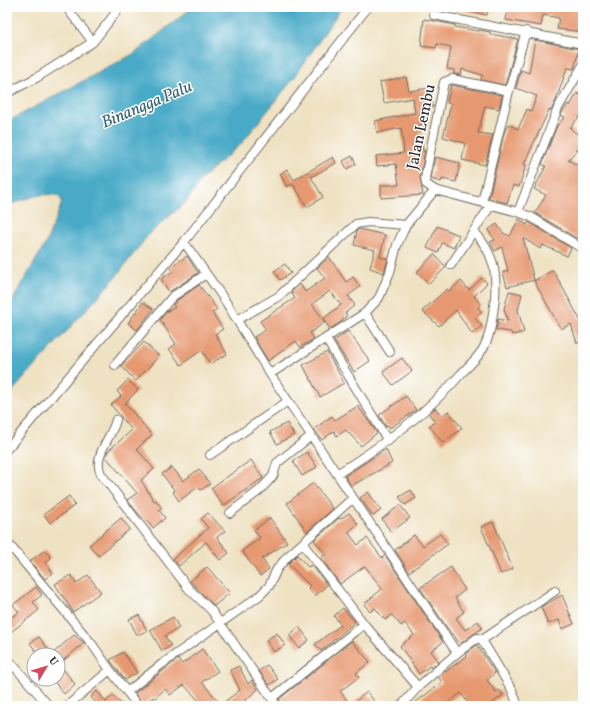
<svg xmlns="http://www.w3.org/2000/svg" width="590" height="713" font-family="Vollkorn,serif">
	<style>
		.water { fill: #48aac7; stroke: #3a6a79 }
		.building { fill: #e69870 }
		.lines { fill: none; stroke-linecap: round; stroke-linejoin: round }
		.street-casing { stroke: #706b60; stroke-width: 10 }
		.street { stroke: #fff; stroke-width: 8 }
		.labels { text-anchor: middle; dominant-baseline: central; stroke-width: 3; stroke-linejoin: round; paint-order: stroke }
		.street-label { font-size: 16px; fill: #2b2b2b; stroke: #fff }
		.water-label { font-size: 17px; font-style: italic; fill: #386471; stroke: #fff }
	</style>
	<rect width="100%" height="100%" fill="#fff"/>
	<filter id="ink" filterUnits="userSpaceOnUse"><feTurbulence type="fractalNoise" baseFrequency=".025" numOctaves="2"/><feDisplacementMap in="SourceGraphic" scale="8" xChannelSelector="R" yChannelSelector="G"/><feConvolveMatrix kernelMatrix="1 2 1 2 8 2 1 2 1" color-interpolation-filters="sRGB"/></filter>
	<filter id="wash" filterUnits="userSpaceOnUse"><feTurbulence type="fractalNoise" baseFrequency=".012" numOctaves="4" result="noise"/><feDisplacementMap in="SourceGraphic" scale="16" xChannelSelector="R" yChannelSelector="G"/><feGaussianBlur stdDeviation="0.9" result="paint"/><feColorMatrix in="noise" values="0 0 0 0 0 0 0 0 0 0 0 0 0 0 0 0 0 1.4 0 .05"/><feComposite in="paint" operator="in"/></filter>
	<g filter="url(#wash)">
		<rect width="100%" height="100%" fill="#efe2c3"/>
		<path class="water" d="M193,7H342L294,78L241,144L202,178L188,200L149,234L115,278L7,397V310L47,241L62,202L59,196C43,191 22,200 7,206V122L135,53Z"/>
		<g id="blocks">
			<path class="building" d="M466,7H488L487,15L466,11Z
				M508,7H583V32L557,29L559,18L543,15L541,26L506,20Z
				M424,19L455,25V27L479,31V30L490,32V34L518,39L505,85L481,80L482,75L462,69L461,75L454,74V70L447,69L451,47L437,44L436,48L421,46Z
				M535,40L579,49L574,69L567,68L556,100L551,111L549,110L524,164L526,165L519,187L513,185L507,203L489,198L504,133L508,124L518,129L527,109L531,111L537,96L516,88L521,70L529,73Z
				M406,77L409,91L430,88L433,107L425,108L428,123L419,125L423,151H425L420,177L423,195L381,198V185H399L396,164L377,166L376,156L404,153L401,128L377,133L375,121L415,113L413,98L384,103L380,82Z
				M451,85L502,95L499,109L485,106L478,133L493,135L485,165L462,160L465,143L443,137L451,104L447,103Z
				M577,93L583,97V112L570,128L583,139V143L568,160L583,168V242L535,213L546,195L534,189L546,166L542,164L557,126L565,117L561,115L563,111L568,104L570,106Z
				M352,156L356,164L347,169L343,161Z
				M333,157L336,163L311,177L323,197L307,207L293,184L287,187L280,174L287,169L294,180Z
				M435,157L460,163L456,182L442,179L441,182L431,179Z
				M519,219L527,225L529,222L571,248L567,256L543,245L540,249L523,238L534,280L507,287L503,272L508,271L502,247L495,251L490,242L495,240L488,230L497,224L503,233L510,236Z
				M437,226L459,235L454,248L442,243L438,253L427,248Z
				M359,229L385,235L380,257L388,259L384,273L370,268L375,250L354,245L357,230Z
				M434,254L446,267L429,284L417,272Z
				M187,256L198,273L169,292L161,279L173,271L170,267Z
				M329,257L346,282L353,277L360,287L348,296L355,305L345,313L347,315L341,322L330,329L323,319L341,305L330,291L312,304L325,322L310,333L314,339L300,347L296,341L268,361L254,337L266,330L260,321L295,298L291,292L300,284L305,292L325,278L317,268Z
				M285,264L291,273L280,280L274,271Z
				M553,270L583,325V342L577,343L571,324L561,329L534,281Z
				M482,278L487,283L474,296L481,305L478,308L482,312L475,318L482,326L472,334L456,310L439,326L422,311L447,289L449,291L461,281L469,290Z
				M199,285L217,309L212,313L223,329L215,334L227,354L210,364L202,350L181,365L169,349L176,344L160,320L166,312L175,307L173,305L176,301Z
				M509,291L522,294L518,310L524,332L512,335L511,332L496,330L498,319L508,321L504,309Z
				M143,302L153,309L137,330L128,323Z
				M348,331L370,361L354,372L334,341Z
				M144,342L159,356L136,381L121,366Z
				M327,352L344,383L320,397L303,365Z
				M402,358L412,371L393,385L383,372Z
				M128,380L138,390L125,403L152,435L137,449L154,469L141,480L154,501L156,500L162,508L159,510L165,518L153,528L146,520L145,521L127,500L137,493L106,457L108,451L132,430L111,405L121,396L117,391Z
				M406,396L416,410L390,428L388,425L386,427L379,415Z
				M358,406L377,433L361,446L346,430L337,436L334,431L322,440L314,429L332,416L335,420Z
				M435,408L442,416L448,411L462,428L443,443L429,426L435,422L429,414Z
				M287,423L294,435L277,444L270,432Z
				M386,449L392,463L351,486L345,476Z
				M307,452L317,467L302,476L293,461Z
				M251,460L263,478L223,506L211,488Z
				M172,467L183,481L199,469L210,484L201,490L198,487L179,501L173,492L175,491L162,474Z
				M313,483L333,509L307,532L287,503Z
				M411,490L416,498L405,505L399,497Z
				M368,492L381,510L373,516L360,498Z
				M69,496L75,505L50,523L44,514Z
				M400,505L410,518L391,532L382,519Z
				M208,513L225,531L217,537L229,553L220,560L206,542L179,566L173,559L208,528L201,519Z
				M349,513L358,524L348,532L358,545L367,538L382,558L385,555L443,642L431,651L439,662L431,668L430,666L419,674L400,646L414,635L405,623L401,626L392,615L385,620L375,608L370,612L364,604L382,589L365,566L340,584L321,558L326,554L314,540L339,518L340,519Z
				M121,518L130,529L98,556L89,545Z
				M270,518L287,542L262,559L269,569L260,576L242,551L260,538L254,530Z
				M493,522L513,569L501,574L481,527Z
				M440,534L448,544L409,572L395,550L414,535L423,546Z
				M45,550L51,558L45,563L53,573L45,579L30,561Z
				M297,555L308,567L312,565L327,585L315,596L308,588L310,586L288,564Z
				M207,567L230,593L214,606L190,581Z
				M451,567L465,590L455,598L464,612L456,618L465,630L478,621L482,628L460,644L453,634L452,635L420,588Z
				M71,575L76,584L88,575L101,592L73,612L55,584Z
				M36,587L42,595L33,602L39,610L11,632L7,628V621L19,612L13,605Z
				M562,595L574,624L562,629L559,620L548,624L541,607Z
				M343,608L355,622L321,651L315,644L341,625L334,616Z
				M139,615L147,631L137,635L129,619Z
				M173,617L179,628L165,636L171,646L162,651L150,630Z
				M299,627L309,640L299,648L289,635Z
				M277,633L285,645L274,652L266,640Z
				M74,635L84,643L58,665V655H39L30,643L39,637L52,654Z
				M352,641L370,662L356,673L359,677L340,691L349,703L345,706H282L279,699Z
				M477,645L495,673L487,680L496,692L499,690L503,695L489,706H470L461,693L444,706H411L442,682L438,677L467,656L465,654Z
				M202,649L218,671L202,682L218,701L212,706H204L184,685L170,695L165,689L154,699L153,697L143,706L135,693L178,659L182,664Z
				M123,652L137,673L125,680L110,660Z
				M267,665L278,679L269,685L259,671Z
				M239,666L248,684L252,680L258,689L239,706H219L240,690L230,670Z
				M64,670L75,684L64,694L53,680L58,679V675Z
				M97,691L106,702L113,695L123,706H99L91,697Z
				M367,692L378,706H349Z"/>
		</g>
	</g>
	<g filter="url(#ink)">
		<use href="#blocks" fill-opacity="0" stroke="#706b60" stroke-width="1"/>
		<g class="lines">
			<defs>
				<path id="street" d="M66,7L93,42
					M434,15L583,44
					M509,91L452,79L444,82L425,178L426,184L435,190L518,212L531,217L583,249
					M7,93L36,78L93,42L120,7
					M482,202L509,91L526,31
					M518,212L558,108L583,65
					M184,242L224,299L270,374L457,653L418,687L401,706
					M451,265L491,205
					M365,313L390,352
					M237,320L279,296L356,224L368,222L406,225
					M326,339L388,441
					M115,365L172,297L206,274
					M270,374L365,313L379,298L390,272L397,245L406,225L435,190
					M116,420C112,437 92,456 101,474L189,589L211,610L277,706
					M7,449L184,242L368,7
					M210,455L288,401
					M337,474C382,446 425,415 460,375C468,366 480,357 485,345C492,330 493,313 495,298C497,269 493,253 474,231
					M230,513L260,490L273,476L277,463L311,436
					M7,542L92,644L110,670
					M303,544L364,624L418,687
					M482,640L555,591
					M457,653L477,638L482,640L512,690L518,706
					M7,658L49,706
					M127,692L138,706
					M272,698L364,624
					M67,706L110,670L127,692L162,664L259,596L269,586L277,569L287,557L353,498"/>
			</defs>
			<use href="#street" class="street-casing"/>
			<use href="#street" class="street"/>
		</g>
	</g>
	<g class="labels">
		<g class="street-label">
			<text transform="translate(422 127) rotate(-78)">Jalan Lembu</text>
		</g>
		<g class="water-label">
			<text transform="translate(147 105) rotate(-23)">Binangga Palu</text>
		</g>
	</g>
	<rect width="590" height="713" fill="none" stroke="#fff" stroke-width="24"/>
	<g transform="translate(46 667) rotate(52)"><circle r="19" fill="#ffffff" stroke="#aaaaaa"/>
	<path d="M0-3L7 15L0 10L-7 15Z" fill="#d1495b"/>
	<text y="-6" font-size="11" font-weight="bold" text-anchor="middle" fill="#2b2b2b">U</text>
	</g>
</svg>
